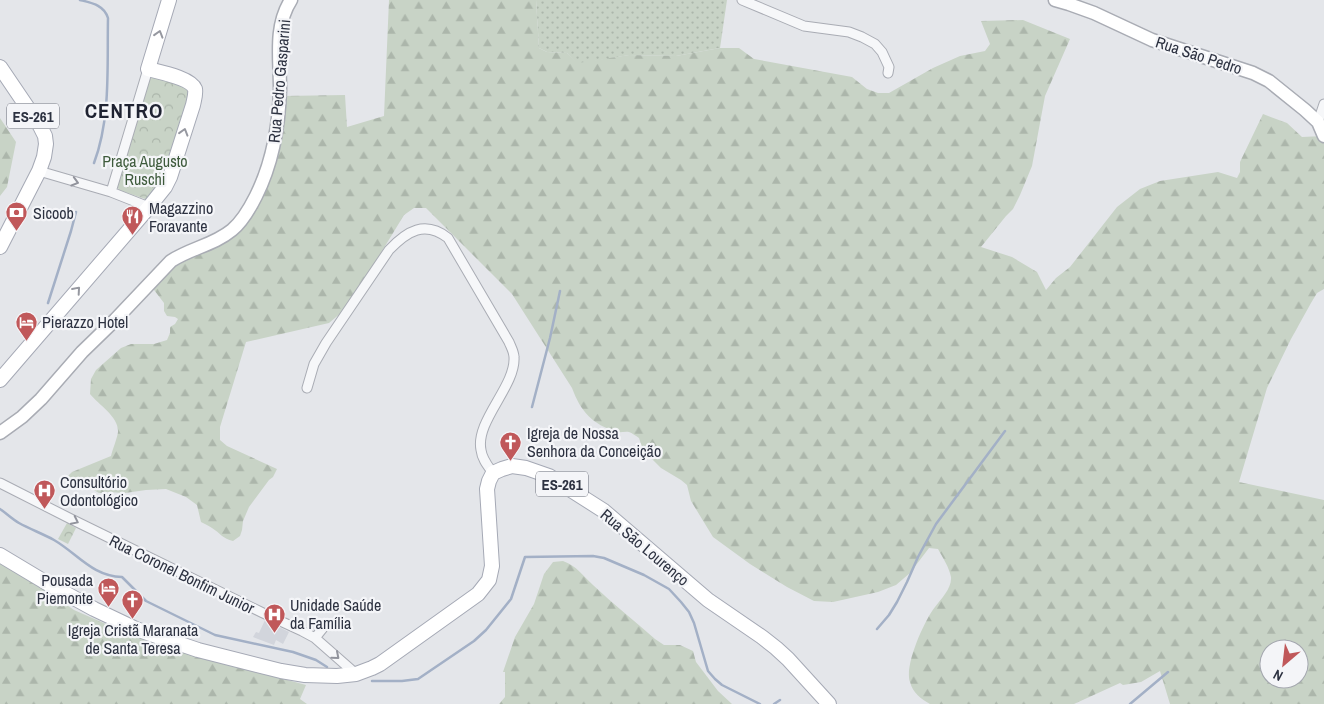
<svg xmlns="http://www.w3.org/2000/svg" width="1324" height="704" font-family="'Archivo Narrow',sans-serif">
	<style>
		.built { fill: #d2d5dc }
		.grass { fill: url(#grass-dots) }
		.forest { fill: url(#forest-firs); fill-rule: evenodd }
		.park { fill: url(#park-crowns) }
		.garden { fill: #c8d3c6 }
		.lines { fill: none; stroke-linecap: round; stroke-linejoin: round }
		.stream { stroke: #a3b0c6; stroke-width: 2.5 }
		.street-casing { stroke: #a9acb4; stroke-width: 11 }
		.secondary-casing { stroke: #a9acb4; stroke-width: 15 }
		.primary-casing { stroke: #a5a9b5; stroke-width: 16 }
		.street { stroke: #f6f7f9; stroke-width: 9 }
		.secondary { stroke: #fff; stroke-width: 12 }
		.primary { stroke: #fff; stroke-width: 14 }
		.oneway { stroke: #9698a0 }
		.oneway2 { stroke: #92949d }
		.labels { text-anchor: middle; dominant-baseline: central; stroke-width: 4.5; stroke-linejoin: round; paint-order: stroke }
		.shield { fill: #f4f5f8; stroke: #696c78; stroke-width: 1 }
		.shield-label { font-size: 15px; font-weight: bold; fill: #2d3241 }
		.street-label { font-size: 16px; fill: #2d3241; stroke: #f4f5f8 }
		.park-label { font-size: 16px; fill: #3e5b3c; stroke: #f4f5f8 }
		.poi-label { font-size: 16px; fill: #2d3241; stroke: #f4f5f8; text-anchor: start }
		.district-label { font-size: 21px; font-weight: bold; letter-spacing: 1px; fill: #1f2332; stroke: #f4f5f8 }
	</style>
	<defs>
		<pattern id="grass-dots" width="8" height="8" patternUnits="userSpaceOnUse" patternTransform="scale(1.25)"><rect width="8" height="8" fill="#c8d3c6"/><path d="M2 2h.1M6 6h.1" fill="none" stroke="#acb6ab" stroke-width="1.8" stroke-linecap="round"/></pattern>
		<pattern id="forest-firs" width="22" height="20" patternUnits="userSpaceOnUse" patternTransform="scale(1.25)"><rect width="22" height="20" fill="#c8d3c6"/><path d="M5 1l3.5 6h-7zM16 11l3.5 6h-7z" fill="#acb6ab"/></pattern>
		<pattern id="park-crowns" width="20" height="18" patternUnits="userSpaceOnUse" patternTransform="scale(1.25)"><rect width="20" height="18" fill="#c8d3c6"/><path d="M2 6a3 3 0 1 1 6 0M12 15a3 3 0 1 1 6 0" fill="none" stroke="#acb6ab"/></pattern>
	</defs>
	<rect width="100%" height="100%" fill="#e4e6ea"/>
	<path class="built" d="M265,620L289,632L283,644L276,640L274,645L253,637L256,632L259,633Z"/>
	<path class="grass" d="M536,0H727L720,48L676,56L629,55L578,64L567,53L547,52L539,48Z"/>
	<path class="forest" d="M389,0H536L539,48L547,52L567,53L578,63L629,55L676,56L720,48H739L754,59L852,77L867,89L878,93H889L933,68L960,56L985,51L990,44L981,21L1023,20L1070,39L1045,96L1032,166L1020,195L1013,209L1006,216L981,247L1012,257L1037,272L1046,290L1056,278L1070,267L1117,207L1140,189L1160,181L1218,172L1237,178L1240,172V162L1263,114L1287,123L1302,137L1323,136L1324,140V289L1317,293L1311,303L1291,339L1267,388L1239,482L1324,500V704H1170L1160,671L1141,682L1123,685L1120,683L1074,704H930C921,699 913,693 910,682C904,666 924,621 935,607C941,599 952,588 951,577C949,567 943,558 938,549L929,548L910,573L896,585L878,592L833,602L814,601L787,587L750,564L713,537L691,501L687,485L681,480L661,468L651,458L642,447L639,438C636,436 632,433 629,432C625,431 621,433 617,432C592,424 581,412 572,388L512,294L426,208H414L404,215L348,307L329,323L246,342L220,427V440L227,446L277,469L273,477L269,480L249,507L243,521L242,530L240,536L233,541C223,539 220,533 212,528C209,526 205,524 201,522L197,505L186,497L166,489L146,490L125,493L108,492L99,493L68,476L72,472L111,456C113,448 117,439 118,432C119,417 99,405 90,394L91,379L96,370L121,348L131,344H154L167,340L170,333V327L175,324L178,319L175,317L167,316L164,311V303L151,286L168,267L217,243L256,202L283,96L345,95L347,127L384,116ZM1269,649H1299V679H1269Z
		M0,118L16,142L7,187L0,196Z
		M563,561C578,567 581,574 593,585C613,604 635,621 655,639L664,645H680L693,651L696,662L718,691L732,704H499L505,697V672H503L515,637L534,604L544,574L553,562Z
		M0,562L45,590L74,610L106,624L188,653L306,685L300,699L307,704H0Z"/>
	<path class="park" d="M153,77L188,87L190,90L164,181L148,200L119,190L117,186L150,79Z
		M67,523L76,528L68,544L58,539Z"/>
	<path class="garden" d="M145,169L149,173V179L145,186L140,187L136,184V175L141,170Z"/>
	<g class="lines">
		<path class="stream" d="M80,0C92,3 104,5 108,18C107,66 111,118 94,163
			M48,303L71,231L76,212
			M532,407L550,338L560,291
			M0,509C6,513 12,519 19,523C30,529 43,534 54,540C78,554 92,576 122,577L146,601L215,635L293,652L316,660L327,667
			M877,629L889,615L897,602L907,582L918,557L936,524L1005,431
			M372,681H402L418,679L474,641L486,630L511,599L525,557L593,556L604,558L644,575L669,589L681,602L689,612L694,623L708,671L715,679L722,685L760,704
			M774,704L780,700
			M1130,704L1168,672"/>
		<defs>
			<path id="street" d="M742,0L804,26L849,32L862,37L875,44L882,52L889,67L888,73
				M1318,122L1324,104
				M39,171L111,192L149,207
				M111,192L148,69
				M307,388L314,364L326,343L389,250C407,231 425,220 448,238L509,342C511,347 514,352 514,357C516,386 475,421 481,450C482,459 488,466 493,473
				M0,483L71,519L263,613L302,631L315,638L356,674
				M315,638L323,628"/>
			<path id="secondary" d="M1055,0L1069,4L1094,13L1152,40L1253,73L1269,81L1305,110L1318,122L1324,136
				M0,433L22,417L41,399L82,352L115,320L171,261C191,248 214,245 232,230C243,221 250,208 256,196C273,162 279,127 280,89C280,59 274,26 291,0"/>
			<path id="primary" d="M0,67L40,126L45,136L46,144L44,157L39,171L0,247
				M0,380L149,207L165,187L170,177L193,105C194,100 196,94 195,89C191,78 159,72 148,69L169,0
				M0,555L45,582L94,609L136,629L198,650L281,671L305,675L337,676L356,674L372,668L380,664L478,594L489,580L492,566L487,489L489,481L493,473L502,469L512,466L526,468L549,476L604,511L708,600L762,637L776,648L788,659L829,704"/>
		</defs>
		<use href="#street" class="street-casing"/>
		<use href="#secondary" class="secondary-casing"/>
		<use href="#primary" class="primary-casing"/>
		<use href="#street" class="street"/>
		<use href="#secondary" class="secondary"/>
		<use href="#primary" class="primary"/>
	</g>
	<defs><path id="oneway-chevron" d="M-2-3.5L2.5 0L-2 3.5" fill="none" stroke-width="1.6" stroke-linecap="round" stroke-linejoin="round" transform="scale(1.25)"/></defs>
	<g class="oneway">
		<use href="#oneway-chevron" transform="translate(159 34) rotate(-73)"/>
		<use href="#oneway-chevron" transform="translate(184 132) rotate(-73)"/>
		<use href="#oneway-chevron" transform="translate(77 290) rotate(-49)"/>
	</g>
	<g class="oneway2">
		<use href="#oneway-chevron" transform="translate(75 182) rotate(16)"/>
		<use href="#oneway-chevron" transform="translate(75 521) rotate(26)"/>
		<use href="#oneway-chevron" transform="translate(336 656) rotate(41)"/>
	</g>
	<defs>
		<symbol id="bank-pin" viewBox="-11 -11 22 30"><path d="M0 17L-7.5 6A9.5 9.5 0 1 1 7.5 6Z" fill="#c0585a" stroke="#f4f5f8"/><path d="M-6-4H6V4H-6ZM0-2.3a2.3 2.3 0 1 0 0 4.6a2.3 2.3 0 1 0 0-4.6Z" fill="#fff"/></symbol>
		<symbol id="restaurant-pin" viewBox="-11 -11 22 30"><path d="M0 17L-7.5 6A9.5 9.5 0 1 1 7.5 6Z" fill="#c0585a" stroke="#f4f5f8"/><path d="M-5-6h1v4h1v-4h1v4h1v-4h1v5L-1.5 .5V6h-2V.5L-5-1ZM5-6V6H3V1.5H1.5Q1.5-4 5-6Z" fill="#fff"/></symbol>
		<symbol id="hotel-pin" viewBox="-11 -11 22 30"><path d="M0 17L-7.5 6A9.5 9.5 0 1 1 7.5 6Z" fill="#c0585a" stroke="#f4f5f8"/><path d="M-6-4.5h1.5V1H6V5H4.5V3h-9V5H-6ZM-4 0a1.8 1.8 0 1 1 3.6 0ZM.5 0V-2.5h3Q6-2.5 6 0Z" fill="#fff"/></symbol>
		<symbol id="church-pin" viewBox="-11 -11 22 30"><path d="M0 17L-7.5 6A9.5 9.5 0 1 1 7.5 6Z" fill="#c0585a" stroke="#f4f5f8"/><path d="M-1.2-6h2.4v3.5h3.3v2.4h-3.3V6h-2.4V-.1h-3.3v-2.4h3.3Z" fill="#fff"/></symbol>
		<symbol id="hospital-pin" viewBox="-11 -11 22 30"><path d="M0 17L-7.5 6A9.5 9.5 0 1 1 7.5 6Z" fill="#c0585a" stroke="#f4f5f8"/><path d="M-5-5h3v3.5h4V-5h3V5h-3V1.5h-4V5h-3Z" fill="#fff"/></symbol>
	</defs>
	<g fill-rule="evenodd">
		<use href="#bank-pin" x="4" y="200" width="25" height="34"/>
		<use href="#restaurant-pin" x="120" y="204" width="25" height="34"/>
		<use href="#hotel-pin" x="14" y="310" width="25" height="34"/>
		<use href="#church-pin" x="498" y="430" width="25" height="34"/>
		<use href="#hospital-pin" x="32" y="478" width="25" height="34"/>
		<use href="#hotel-pin" x="96" y="576" width="25" height="34"/>
		<use href="#church-pin" x="120" y="588" width="25" height="34"/>
		<use href="#hospital-pin" x="262" y="602" width="25" height="34"/>
	</g>
	<g class="labels">
		<g class="shield">
			<rect x="7" y="103.5" width="52" height="25" rx="4"/>
			<rect x="536" y="471.5" width="52" height="25" rx="4"/>
		</g>
		<g class="shield-label">
			<text x="33" y="116">ES-261</text>
			<text x="562" y="484">ES-261</text>
		</g>
		<g class="street-label">
			<text transform="translate(1199 55) rotate(18)">Rua São Pedro</text>
			<text transform="translate(279 81) rotate(-85)">Rua Pedro Gasparini</text>
			<text transform="translate(645 547) rotate(40)">Rua São Lourenço</text>
			<text transform="translate(182 574) rotate(26)">Rua Coronel Bonfim Junior</text>
		</g>
		<g class="park-label">
			<text x="145" y="161">Praça Augusto<tspan x="145" dy="18">Ruschi</tspan></text>
		</g>
		<g class="poi-label">
			<text x="149" y="208">Magazzino<tspan x="149" dy="18">Foravante</tspan></text>
			<text x="33" y="213">Sicoob</text>
			<text x="42" y="322">Pierazzo Hotel</text>
			<text x="527" y="433">Igreja de Nossa<tspan x="527" dy="18">Senhora da Conceição</tspan></text>
			<text x="60" y="482">Consultório<tspan x="60" dy="18">Odontológico</tspan></text>
			<text x="93" y="580" text-anchor="end">Pousada<tspan x="93" dy="18">Piemonte</tspan></text>
			<text x="290" y="605">Unidade Saúde<tspan x="290" dy="18">da Família</tspan></text>
			<text x="133" y="630" text-anchor="middle">Igreja Cristã Maranata<tspan x="133" dy="18">de Santa Teresa</tspan></text>
		</g>
		<g class="district-label">
			<text x="124" y="110">CENTRO</text>
		</g>
	</g>
	<g transform="translate(1284 664) rotate(208)"><circle r="24" fill="#f4f5f8" stroke="#a4a7af"/>
	<path d="M0-4L9 19L0 12L-9 19Z" fill="#c0585a"/>
	<text y="-8" font-size="14" font-weight="bold" text-anchor="middle" fill="#2d3241">N</text>
	</g>
</svg>
